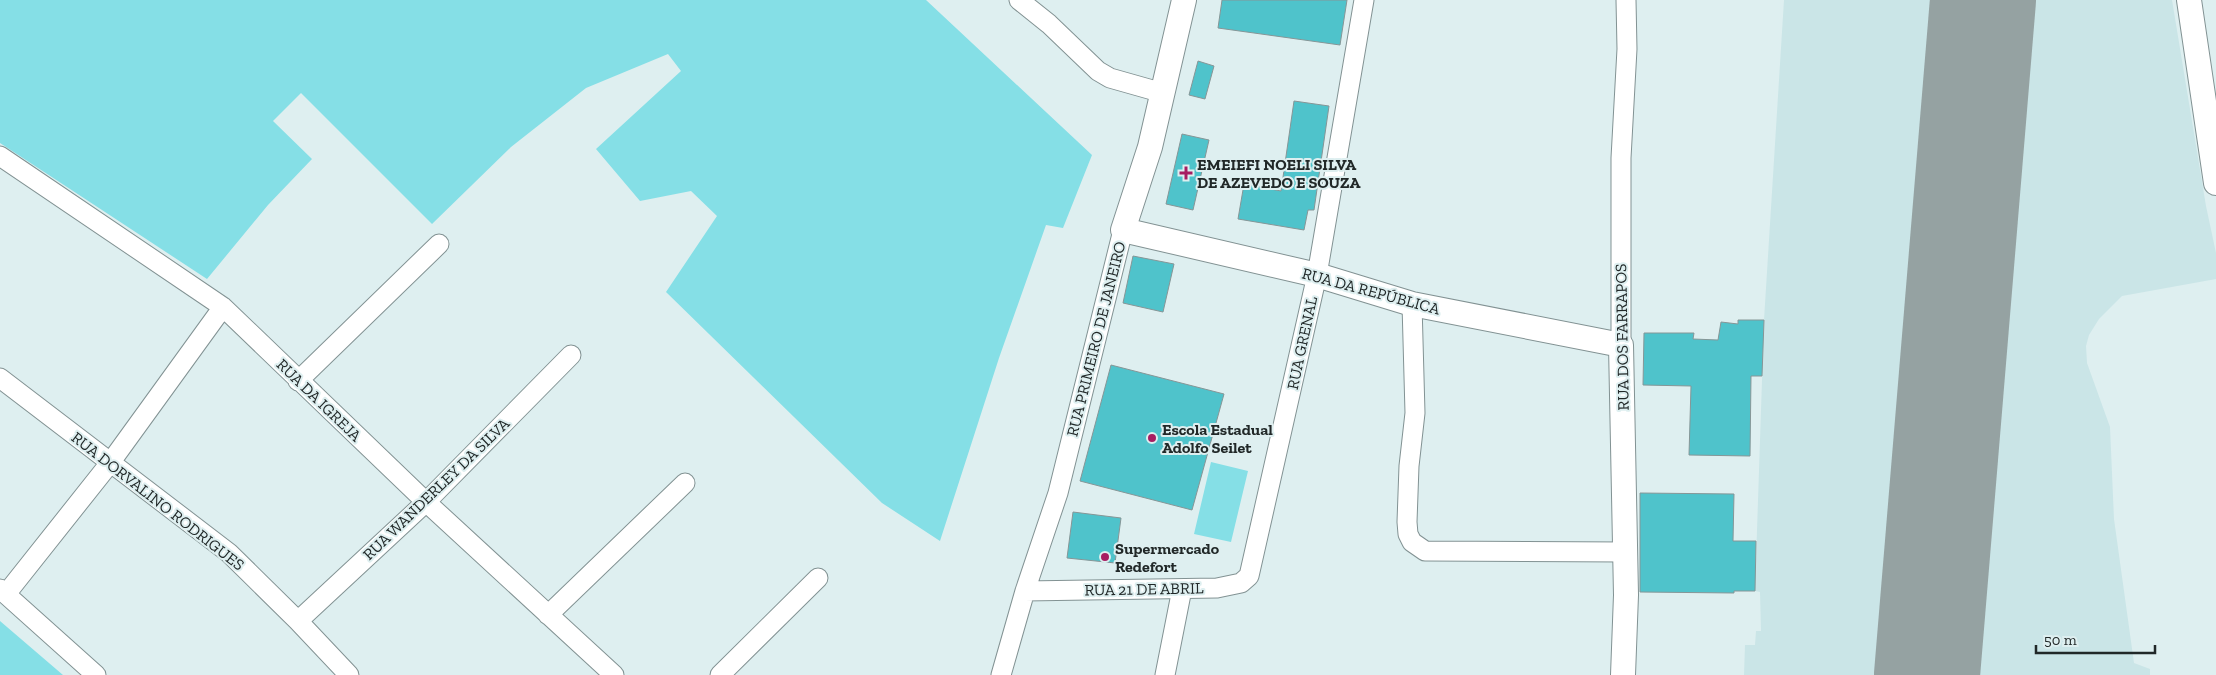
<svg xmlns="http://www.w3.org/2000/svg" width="2216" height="675" font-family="'Zilla Slab',serif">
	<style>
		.built { fill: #cae5e7 }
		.green { fill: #85dfe6 }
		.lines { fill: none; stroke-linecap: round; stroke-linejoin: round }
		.runway { stroke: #95a2a2; stroke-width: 106 }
		.building { fill: #4fc3cb; stroke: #869697 }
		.minor-casing { stroke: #829293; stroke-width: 21 }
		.tertiary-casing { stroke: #829293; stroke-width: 26 }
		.minor { stroke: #fff; stroke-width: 19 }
		.tertiary { stroke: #fff; stroke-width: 24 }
		.poi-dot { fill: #a71d62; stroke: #deeff0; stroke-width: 2 }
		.labels { text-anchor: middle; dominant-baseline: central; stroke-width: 4; stroke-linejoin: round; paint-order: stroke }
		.poi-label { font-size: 16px; font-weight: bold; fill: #212828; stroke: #deeff0; text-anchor: start }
		.street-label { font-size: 16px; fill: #212828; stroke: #deeff0 }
	</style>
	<rect width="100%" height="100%" fill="#deeff0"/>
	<path class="built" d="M1784,0H2172L2206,206L2216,253V279L2122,296L2099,319L2089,335L2086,346L2087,363L2110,427L2114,519L2134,663L2150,669V675H1744L1745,645H1755L1756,631H1761L1760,592L1755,591L1764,320Z"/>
	<path class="green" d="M0,0H926L1092,155L1063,228L1046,225L999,358L940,541L882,503L666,292L717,216L691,191L640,201L596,149L681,71L668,54L586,88L511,147L432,224L301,93L273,121L312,159L268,205L207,279L0,143Z
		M1211,462L1248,471L1231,542L1194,534Z
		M0,621L63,675H0Z"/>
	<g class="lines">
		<path class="runway" d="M1927,675L1983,0"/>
	</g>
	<path class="building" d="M1222,0H1347L1340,45L1218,28Z
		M1198,61L1214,66L1205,99L1189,95Z
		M1294,101L1329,106L1314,210H1308L1304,230L1238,219L1244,184L1281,191Z
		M1182,134L1209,140L1193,210L1166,204Z
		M1133,256L1174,264L1163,312L1123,303Z
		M1738,320H1764L1762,376H1751L1750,456L1689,455L1691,386L1643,385L1644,333H1694L1693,339L1718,340L1721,322L1738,324Z
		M1111,365L1224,394L1192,510L1080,481Z
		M1640,493L1734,494L1733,541H1756L1755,591H1734V593L1640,592Z
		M1073,512L1121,518L1115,563L1067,558Z"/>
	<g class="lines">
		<defs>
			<path id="minor" d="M1019,0L1049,24L1098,71L1110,78L1163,93
				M0,156L223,307L426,502L614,675
				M1412,304L1415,413L1409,466L1407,522L1408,534L1412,542L1425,551L1625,552
				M1621,345V158L1627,49L1626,0
				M0,378L229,553L298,621L349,675
				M298,381L439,244
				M0,589L96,675
				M1025,591L1217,588L1241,583L1249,576L1317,275L1364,0
				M6,594L110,463L223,307
				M548,615L685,483
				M298,621L426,502L571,355
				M720,675L818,578
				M1001,675L1025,591L1058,493L1123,230
				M1165,675L1182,589"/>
			<path id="tertiary" d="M1184,0L1150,147L1123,230L1317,275L1412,304L1621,345L1626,595L1623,675
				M2189,0L2216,183"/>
		</defs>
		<use href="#minor" class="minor-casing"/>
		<use href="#tertiary" class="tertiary-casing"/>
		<use href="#minor" class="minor"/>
		<use href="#tertiary" class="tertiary"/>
	</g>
	<g class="poi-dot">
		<path d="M1183.5 165.5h5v5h5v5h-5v5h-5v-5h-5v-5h5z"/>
		<circle cx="1152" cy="438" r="5"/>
		<circle cx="1105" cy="557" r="5"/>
	</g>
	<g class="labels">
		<g class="poi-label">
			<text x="1197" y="164">EMEIEFI NOELI SILVA<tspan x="1197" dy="18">DE AZEVEDO E SOUZA</tspan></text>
			<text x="1162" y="429">Escola Estadual<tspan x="1162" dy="18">Adolfo Seilet</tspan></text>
			<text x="1115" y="548">Supermercado<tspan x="1115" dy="18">Redefort</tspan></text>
		</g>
		<g class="street-label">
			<text transform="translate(1371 291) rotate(15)">RUA DA REPÚBLICA</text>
			<text transform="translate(1622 337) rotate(-91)">RUA DOS FARRAPOS</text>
			<text transform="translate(1096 339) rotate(-76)">RUA PRIMEIRO DE JANEIRO</text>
			<text transform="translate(1302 343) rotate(-78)">RUA GRENAL</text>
			<text transform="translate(319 400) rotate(44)">RUA DA IGREJA</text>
			<text transform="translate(436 489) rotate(-44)">RUA WANDERLEY DA SILVA</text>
			<text transform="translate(158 501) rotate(38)">RUA DORVALINO RODRIGUES</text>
			<text transform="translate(1144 589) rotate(-1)">RUA 21 DE ABRIL</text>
		</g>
	</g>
	<path d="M2036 645v8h119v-8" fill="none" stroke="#212828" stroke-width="2.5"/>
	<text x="2044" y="645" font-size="15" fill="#212828" stroke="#deeff0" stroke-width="4" paint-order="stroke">50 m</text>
</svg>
